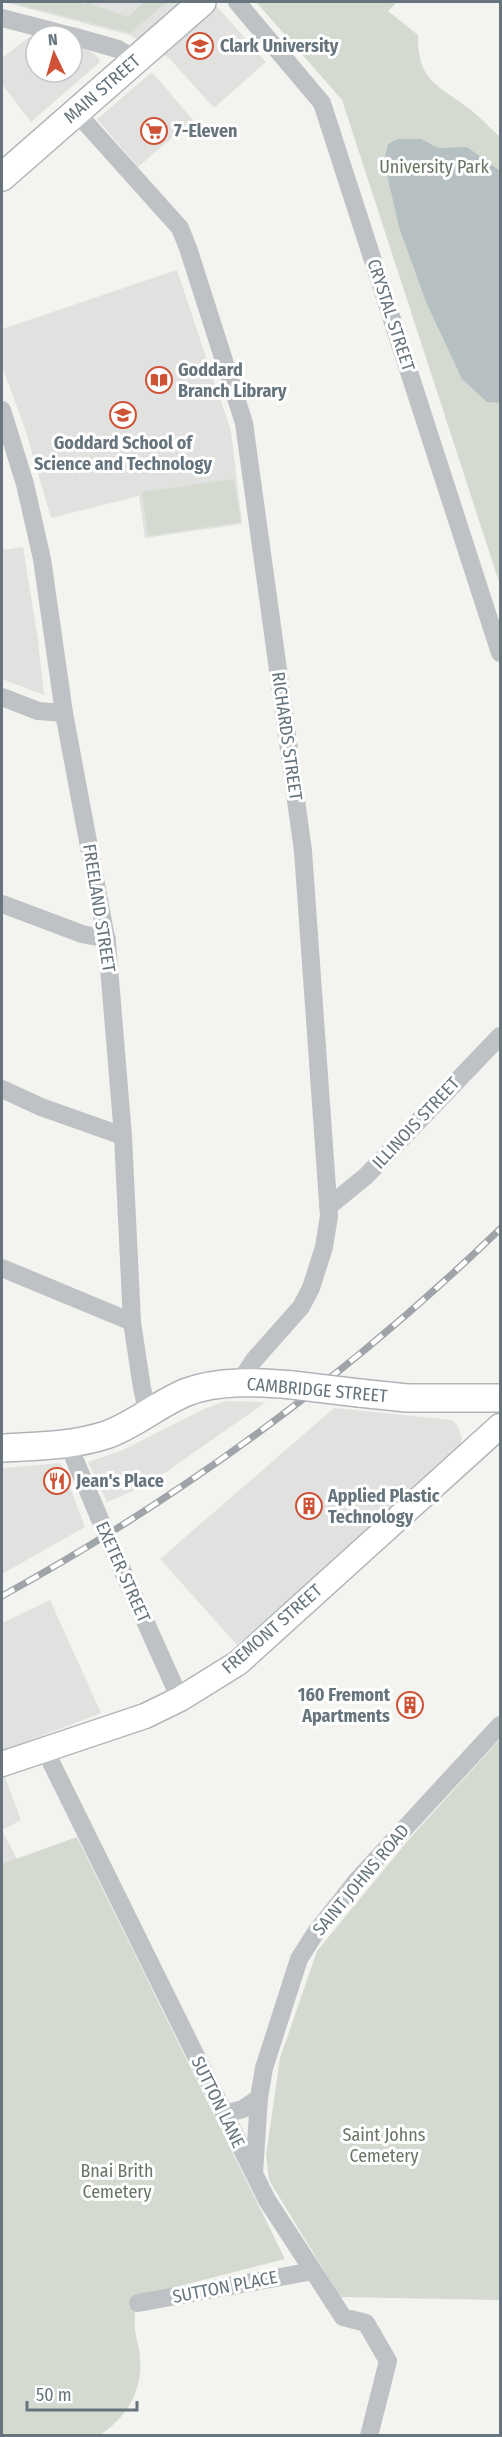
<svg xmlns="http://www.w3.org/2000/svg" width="502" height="2437" font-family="'Fira Sans Condensed',sans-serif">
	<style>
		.built { fill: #e1e2e0 }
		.green { fill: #d5dad1 }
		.water { fill: #b6c0c3 }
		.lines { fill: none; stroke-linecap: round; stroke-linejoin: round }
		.secondary-casing { stroke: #b1b6b9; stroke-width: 27 }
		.primary-casing { stroke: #b0b4b7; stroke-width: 30 }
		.street { stroke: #bfc2c4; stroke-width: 18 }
		.secondary { stroke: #fff; stroke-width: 24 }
		.primary { stroke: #fff; stroke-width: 27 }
		.rail-casing { stroke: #9ea4a8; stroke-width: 7 }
		.rail { stroke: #fff; stroke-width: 4.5; stroke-dasharray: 14; stroke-linecap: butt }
		.primary-bridge-casing { stroke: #b0b4b7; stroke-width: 30; stroke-linecap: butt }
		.street-bridge { stroke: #bfc2c4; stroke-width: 18 }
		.primary-bridge { stroke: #fff; stroke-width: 27 }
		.labels { text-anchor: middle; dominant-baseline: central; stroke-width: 6; stroke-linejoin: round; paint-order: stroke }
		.poi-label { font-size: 18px; font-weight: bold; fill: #66747d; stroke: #fff; text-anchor: start }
		.street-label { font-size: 18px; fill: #66747d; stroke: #fff }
		.park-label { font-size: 18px; fill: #687564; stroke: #fff }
	</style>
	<rect width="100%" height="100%" fill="#f3f3f0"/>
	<path class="built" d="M3,2H213L266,62L214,108L169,58L129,35Z
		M31,36L36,37V72H72V46L87,49L99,58L100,62L31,122L2,84V58Z
		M152,72L193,120L138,167L97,119Z
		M177,270L231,431L242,524L145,538L139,496L51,518L26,432L2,366V329Z
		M23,547L38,640L44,695L2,679V550Z
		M226,1401L266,1402L149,1484L107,1502L88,1462L123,1450L204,1409Z
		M334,1408L452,1420L457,1425L462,1437L460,1447L237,1645L160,1559Z
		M61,1463L85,1527L2,1574V1468Z
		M50,1600L101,1713L2,1751V1623Z
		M2,1769L21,1820L2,1830L17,1859L2,1864Z"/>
	<path class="green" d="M8,2H80L85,5L87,3L128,17L144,2H167L130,33Z
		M256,2H397L388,11L418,35C417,83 440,85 472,111C482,119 491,129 500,137V585L342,100Z
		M234,479L241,522L148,536L142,492Z
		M500,1739V2300L340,2297L269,2180L266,2155L280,2058L317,1951L410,1838Z
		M77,1837L285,2259L136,2297C136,2308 134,2319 135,2330C136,2339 140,2348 140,2358C143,2391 126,2419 98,2436H2V1864Z"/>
	<path class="water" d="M398,139H421L438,148L467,147L500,171V403L487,402L462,379L426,302L399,227L384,161L388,144Z"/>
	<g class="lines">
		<defs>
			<path id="secondary" d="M2,1764L145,1716L180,1699L238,1663L500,1426"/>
			<path id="primary" d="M2,177L202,2
				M359,1393L407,1398H500
				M2,1448C37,1446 72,1446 106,1435C135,1425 159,1403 187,1392C219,1380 258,1382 292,1385"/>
		</defs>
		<use href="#secondary" class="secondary-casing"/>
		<use href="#primary" class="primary-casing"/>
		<path class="street" d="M237,2L322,103L500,653
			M2,18L71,36
			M72,36L118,49L136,59
			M76,112L180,228L188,248L244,423L303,851L329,1216L324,1247L311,1288L301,1307L254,1360L239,1383
			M2,410L25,484L42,559L64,713L107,943L123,1136L132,1322L142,1388L148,1414
			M2,697L38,711L64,713
			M2,904L82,934L107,939
			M2,1089L41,1107L123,1136
			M328,1207L366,1176L500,1036
			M2,1268L132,1322
			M68,1444L99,1517
			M115,1554L180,1699
			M45,1750L267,2200L343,2317L366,2323L388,2361L369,2436
			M224,2114L243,2109L259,2098
			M254,2173L259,2098L264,2068L299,1959L316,1932L358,1879L500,1725
			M138,2303L313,2271"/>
		<use href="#secondary" class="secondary"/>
		<use href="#primary" class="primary"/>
		<defs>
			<path id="rail" d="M2,1596C182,1497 352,1372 500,1229"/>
		</defs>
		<use href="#rail" class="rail-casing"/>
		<use href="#rail" class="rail"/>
		<defs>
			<path id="primary-bridge" d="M292,1385L359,1393"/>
		</defs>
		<use href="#primary-bridge" class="primary-bridge-casing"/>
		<path class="street-bridge" d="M99,1517L115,1554"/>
		<use href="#primary-bridge" class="primary-bridge"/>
	</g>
	<defs>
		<symbol id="university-ring" viewBox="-11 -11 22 22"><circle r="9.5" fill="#fff" stroke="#cd5236" stroke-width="1.5"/><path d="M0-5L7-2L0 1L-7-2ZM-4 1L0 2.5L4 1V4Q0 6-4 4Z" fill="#cd5236"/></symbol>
		<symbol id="supermarket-ring" viewBox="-11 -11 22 22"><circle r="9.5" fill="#fff" stroke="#cd5236" stroke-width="1.5"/><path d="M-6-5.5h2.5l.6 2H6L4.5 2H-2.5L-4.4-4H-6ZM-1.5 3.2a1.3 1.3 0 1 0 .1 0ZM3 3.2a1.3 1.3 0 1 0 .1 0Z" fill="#cd5236"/></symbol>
		<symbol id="library-ring" viewBox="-11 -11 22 22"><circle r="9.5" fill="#fff" stroke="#cd5236" stroke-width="1.5"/><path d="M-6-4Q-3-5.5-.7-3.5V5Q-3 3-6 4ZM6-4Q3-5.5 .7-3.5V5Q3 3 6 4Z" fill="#cd5236"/></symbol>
		<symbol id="school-ring" viewBox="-11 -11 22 22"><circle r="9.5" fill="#fff" stroke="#cd5236" stroke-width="1.5"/><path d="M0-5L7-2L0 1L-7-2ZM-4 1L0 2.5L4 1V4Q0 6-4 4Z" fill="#cd5236"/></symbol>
		<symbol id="restaurant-ring" viewBox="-11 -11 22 22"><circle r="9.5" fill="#fff" stroke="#cd5236" stroke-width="1.5"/><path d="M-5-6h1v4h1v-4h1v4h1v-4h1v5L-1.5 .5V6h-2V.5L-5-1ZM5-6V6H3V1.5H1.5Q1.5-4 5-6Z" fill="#cd5236"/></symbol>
		<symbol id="building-ring" viewBox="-11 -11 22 22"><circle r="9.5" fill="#fff" stroke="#cd5236" stroke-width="1.5"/><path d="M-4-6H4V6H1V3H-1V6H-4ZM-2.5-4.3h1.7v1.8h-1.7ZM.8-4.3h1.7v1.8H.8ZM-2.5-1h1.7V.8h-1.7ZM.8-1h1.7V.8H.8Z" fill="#cd5236"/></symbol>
	</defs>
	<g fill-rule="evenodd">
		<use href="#university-ring" x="185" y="31" width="30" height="30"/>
		<use href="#supermarket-ring" x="139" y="116" width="30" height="30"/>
		<use href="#library-ring" x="144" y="365" width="30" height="30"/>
		<use href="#school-ring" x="108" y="400" width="30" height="30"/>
		<use href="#restaurant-ring" x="42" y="1466" width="30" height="30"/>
		<use href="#building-ring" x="294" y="1491" width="30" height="30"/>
		<use href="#building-ring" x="395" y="1690" width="30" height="30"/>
	</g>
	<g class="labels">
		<g class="poi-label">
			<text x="220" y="46">Clark University</text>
			<text x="174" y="131">7-Eleven</text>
			<text x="178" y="370">Goddard<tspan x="178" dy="21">Branch Library</tspan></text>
			<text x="123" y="443" text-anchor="middle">Goddard School of<tspan x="123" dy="21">Science and Technology</tspan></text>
			<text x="76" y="1481">Jean's Place</text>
			<text x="328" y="1496">Applied Plastic<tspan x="328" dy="21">Technology</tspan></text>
			<text x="390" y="1695" text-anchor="end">160 Fremont<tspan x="390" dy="21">Apartments</tspan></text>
		</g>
		<g class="street-label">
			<text transform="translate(102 89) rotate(-41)">MAIN STREET</text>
			<text transform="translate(391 315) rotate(72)">CRYSTAL STREET</text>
			<text transform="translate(287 736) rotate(82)">RICHARDS STREET</text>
			<text transform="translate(99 908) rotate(81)">FREELAND STREET</text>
			<text transform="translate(416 1123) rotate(-47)">ILLINOIS STREET</text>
			<text transform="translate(317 1390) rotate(5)">CAMBRIDGE STREET</text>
			<text transform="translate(123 1572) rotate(66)">EXETER STREET</text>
			<text transform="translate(272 1629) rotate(-41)">FREMONT STREET</text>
			<text transform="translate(361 1880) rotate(-50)">SAINT JOHNS ROAD</text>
			<text transform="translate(218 2102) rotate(64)">SUTTON LANE</text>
			<text transform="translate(225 2287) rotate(-11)">SUTTON PLACE</text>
		</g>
		<g class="park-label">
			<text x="434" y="167">University Park</text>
			<text x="384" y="2135">Saint Johns<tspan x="384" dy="21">Cemetery</tspan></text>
			<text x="117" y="2171">Bnai Brith<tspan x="117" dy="21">Cemetery</tspan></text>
		</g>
	</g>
	<rect width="502" height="2437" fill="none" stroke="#66747d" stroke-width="6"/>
	<g transform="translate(54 54) rotate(355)"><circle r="28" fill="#ffffff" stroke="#c2c7cb" stroke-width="1.5"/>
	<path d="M0-4.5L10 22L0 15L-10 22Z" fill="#cd5236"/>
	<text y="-9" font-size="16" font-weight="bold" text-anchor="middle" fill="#66747d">N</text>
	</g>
	<path d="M27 2401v9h110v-9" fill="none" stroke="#66747d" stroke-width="3"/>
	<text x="36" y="2401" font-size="18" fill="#66747d" stroke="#ffffff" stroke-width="4.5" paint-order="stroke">50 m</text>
</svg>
